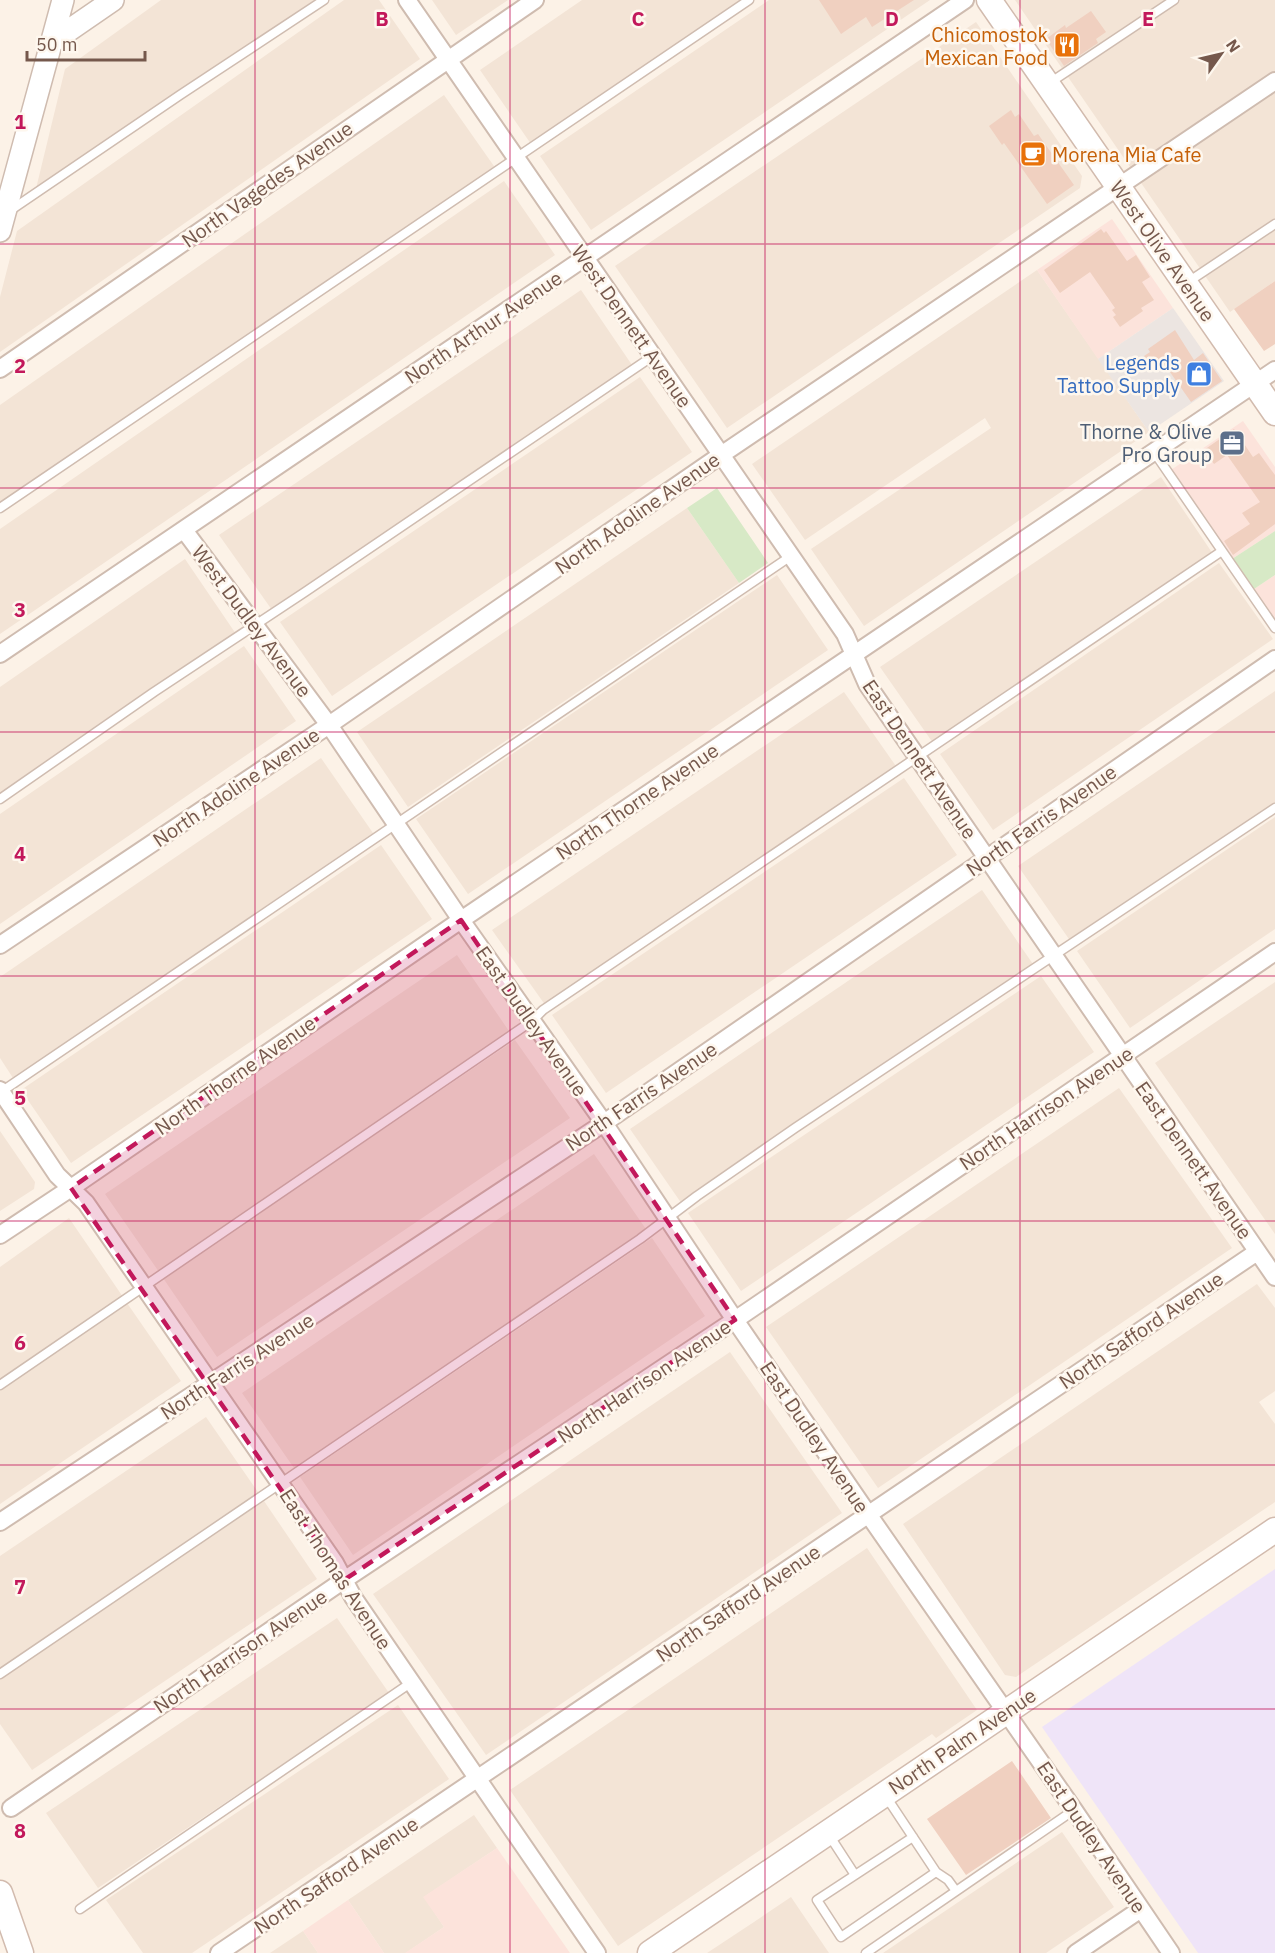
<svg xmlns="http://www.w3.org/2000/svg" width="1275" height="1953" font-family="'IBM Plex Sans',sans-serif">
	<style>
		.residential { fill: #f3e4d6 }
		.commercial { fill: #fce3db }
		.industrial { fill: #ece5e1 }
		.education { fill: #efe4f8 }
		.green { fill: #d7e9c6 }
		.building { fill: #f0d0c0 }
		.lines { fill: none; stroke-linecap: round; stroke-linejoin: round }
		.service-casing { stroke: #cfbcb0; stroke-width: 11 }
		.minor-casing { stroke: #cfbcb0; stroke-width: 20 }
		.tertiary-casing { stroke: #cfbcb0; stroke-width: 24 }
		.secondary-casing { stroke: #d2bbae; stroke-width: 27 }
		.service { stroke: #fff; stroke-width: 8 }
		.minor { stroke: #fff; stroke-width: 16 }
		.tertiary { stroke: #fff; stroke-width: 21 }
		.secondary { stroke: #fff; stroke-width: 24 }
		.marked { fill: #c2185b; fill-opacity: 0.2; stroke: #c2185b; stroke-width: 4.5; stroke-dasharray: 12 8; stroke-linejoin: round }
		.grid { fill: none; stroke: #c2185b; stroke-width: 1.5; stroke-opacity: 0.55 }
		.labels { text-anchor: middle; dominant-baseline: central; stroke-width: 5; stroke-linejoin: round; paint-order: stroke }
		.food-label { font-size: 20px; fill: #c56008; stroke: #fef7ee; text-anchor: end }
		.street-label { font-size: 20px; fill: #75584c; stroke: #fef7ee }
		.shop-label { font-size: 20px; fill: #366cbe; stroke: #fef7ee; text-anchor: end }
		.service-label { font-size: 20px; fill: #4e5e75; stroke: #fef7ee; text-anchor: end }
		.grid-label { font-size: 20px; text-anchor: middle; font-weight: bold; fill: #c2185b; stroke: #fef7ee; stroke-width: 5; stroke-linejoin: round; paint-order: stroke }
	</style>
	<rect width="100%" height="100%" fill="#fcf2e7"/>
	<path class="residential" d="M161,0H319L33,201L65,69Z
		M344,0H379L420,59L0,352V297L17,231Z
		M432,0H508L456,35Z
		M582,0H743L531,144L480,70Z
		M769,0H930L591,230L540,156Z
		M1015,0H1275V281L1230,312Z
		M976,22L1082,176L1080,188L727,428L615,266Z
		M444,95L496,169L0,511V405Z
		M504,181L555,255L0,634V529Z
		M1037,270L1149,432L864,626L811,549L991,428L985,418L805,540L752,464Z
		M581,290L632,365L272,610L219,535Z
		M640,377L692,452L332,696L280,622Z
		M1161,477L1213,554L933,743L880,667Z
		M687,508L739,583L408,807L357,732Z
		M185,559L236,634L0,797V687Z
		M1219,563L1273,639L993,830L940,754Z
		M777,575L828,650L468,894L416,819Z
		M244,646L296,721L0,924V814Z
		M1275,691V804L1071,942L1018,866Z
		M844,692L898,769L548,1009L492,930Z
		M321,758L373,833L13,1078L0,1058V977Z
		M904,778L957,855L606,1093L552,1015Z
		M1275,817V929L1130,1028L1077,951Z
		M381,845L432,919L71,1163L21,1090Z
		M982,890L1035,967L684,1207L630,1129Z
		M457,955L511,1034L159,1272L105,1194Z
		M1041,976L1094,1052L741,1291L688,1213Z
		M1275,982V1234L1155,1063Z
		M515,1040L570,1118L217,1357L163,1278Z
		M1119,1088L1232,1248L878,1488L766,1327Z
		M0,1131L35,1182L34,1189L0,1211Z
		M594,1154L648,1232L296,1471L242,1393Z
		M69,1218L123,1297L0,1381V1267Z
		M652,1238L705,1316L353,1555L300,1477Z
		M1257,1284L1275,1308V1391L1259,1402L1275,1424V1502L1016,1677L1005,1675L903,1524Z
		M127,1303L181,1381L0,1504V1389Z
		M730,1352L842,1513L486,1755L373,1594Z
		M206,1417L260,1495L0,1670V1556Z
		M264,1501L317,1579L32,1770L0,1724V1679Z
		M867,1548L977,1710L936,1738L932,1734L618,1946L510,1790Z
		M337,1618L389,1693L98,1888L46,1813Z
		M398,1705L449,1779L192,1953H143L106,1900Z
		M474,1815L497,1848L424,1897L444,1927L406,1953H384L348,1900Z
		M1062,1832L1114,1907L1046,1953H883Z
		M791,1897L829,1953H707L754,1922Z
		M303,1931L318,1953H270Z"/>
	<path class="commercial" d="M1112,219L1173,308L1098,359L1037,270Z
		M1243,421L1275,467V531L1232,559L1171,470Z
		M1275,575V620L1254,589Z
		M497,1848L570,1953H405L444,1927L423,1897Z
		M348,1900L384,1953H318L303,1931Z"/>
	<path class="industrial" d="M1173,308L1224,381L1149,432L1098,359Z"/>
	<path class="education" d="M1275,1569V1953H1198L1042,1727Z"/>
	<path class="green" d="M717,488L768,563L739,583L687,508Z
		M1275,531V575L1254,589L1232,559Z"/>
	<path class="building" d="M819,0H914L872,27L866,17L841,34Z
		M1091,11L1106,32L1096,39L1098,43L1064,66L1046,39L1065,25L1066,28Z
		M1011,110L1015,117L1019,114L1034,136L1038,134L1074,185L1047,204L1004,143L1002,145L989,126Z
		M1101,229L1104,233L1106,231L1127,261L1136,255L1150,277L1142,282L1154,300L1141,308L1143,311L1120,327L1113,317L1116,315L1112,310L1115,308L1090,272L1060,293L1044,270Z
		M1275,281V344L1264,351L1234,309Z
		M1175,330L1194,360L1203,353L1222,381L1191,402L1165,365L1157,370L1144,356L1150,352L1148,349Z
		M1234,429L1253,457L1259,453L1275,475V524L1233,555L1224,541L1250,524L1242,513L1260,502L1227,455L1214,464L1204,450Z
		M1012,1761L1051,1818L966,1875L927,1819Z"/>
	<g class="lines">
		<defs>
			<path id="service" d="M1048,84L1174,0
				M8,212L180,95L324,0
				M1188,282L1275,224
				M1154,452L1275,628
				M0,508L749,0
				M0,799L154,692L305,592L653,356
				M1,1092L791,556
				M0,1385C177,1263 355,1143 532,1021L543,1010L1222,551
				M0,1674L640,1239L697,1196L795,1128L1275,808
				M885,1795C902,1821 919,1846 936,1872L841,1937L817,1900L913,1837
				M829,1835L855,1875
				M936,1872L948,1880L956,1891
				M80,1909L412,1682
				M866,1953L1074,1810"/>
			<path id="minor" d="M407,0L845,634L867,684L1275,1277
				M0,369L535,0
				M184,530L329,725L461,920L604,1123L735,1320L868,1514L1074,1810L1171,1953
				M0,654L965,0
				M0,945L329,725L721,455L1275,81
				M0,1090L57,1175L86,1203L335,1563L353,1597L597,1953
				M0,1235L71,1188L461,920L1275,370
				M0,1522L604,1123L1275,659
				M11,1808L344,1580L735,1320L1275,952
				M219,1953L1257,1252
				M1076,1953L1141,1909"/>
			<path id="tertiary" d="M52,42L113,0
				M0,231L63,0"/>
			<path id="secondary" d="M989,0L1275,413
				M0,1893L21,1953
				M650,1953L1275,1530"/>
		</defs>
		<use href="#service" class="service-casing"/>
		<use href="#minor" class="minor-casing"/>
		<use href="#tertiary" class="tertiary-casing"/>
		<use href="#secondary" class="secondary-casing"/>
		<use href="#service" class="service"/>
		<use href="#minor" class="minor"/>
		<use href="#tertiary" class="tertiary"/>
		<use href="#secondary" class="secondary"/>
	</g>
	<path class="marked" d="M461,920L735,1320L344,1580L71,1188Z"/>
	<path class="grid" d="M255,0V1953M510,0V1953M765,0V1953M1020,0V1953M0,244H1275M0,488H1275M0,732H1275M0,976H1275M0,1221H1275M0,1465H1275M0,1709H1275"/>
	<defs>
		<symbol id="restaurant-square" viewBox="-11 -11 22 22"><rect x="-9" y="-9" width="18" height="18" rx="4" fill="#e8710a" stroke="#fef7ee"/><path d="M-5-6h1v4h1v-4h1v4h1v-4h1v5L-1.5 .5V6h-2V.5L-5-1ZM5-6V6H3V1.5H1.5Q1.5-4 5-6Z" fill="#fff"/></symbol>
		<symbol id="cafe-square" viewBox="-11 -11 22 22"><rect x="-9" y="-9" width="18" height="18" rx="4" fill="#e8710a" stroke="#fef7ee"/><path d="M-5.5-4.5H6V0H3Q3 3.5 0 3.5H-2.5Q-5.5 3.5-5.5 0ZM3-3.2v2h1.7v-2ZM-6 4.5H4V6H-6Z" fill="#fff"/></symbol>
		<symbol id="shop-square" viewBox="-11 -11 22 22"><rect x="-9" y="-9" width="18" height="18" rx="4" fill="#3f7fe0" stroke="#fef7ee"/><path d="M-5-2.5h2.3a2.7 3.5 0 0 1 5.4 0H5L5.5 6h-11ZM-1.5-2.5h3a1.5 2.3 0 0 0-3 0Z" fill="#fff"/></symbol>
		<symbol id="office-square" viewBox="-11 -11 22 22"><rect x="-9" y="-9" width="18" height="18" rx="4" fill="#5c6f8a" stroke="#fef7ee"/><path d="M-6-3h4V-5.5h4V-3h4V5H-6ZM-1-4.5V-3h2v-1.5ZM-6 0V1H6V0Z" fill="#fff"/></symbol>
	</defs>
	<g fill-rule="evenodd">
		<use href="#restaurant-square" x="1052" y="30" width="30" height="30"/>
		<use href="#cafe-square" x="1018" y="139" width="30" height="30"/>
		<use href="#shop-square" x="1184" y="359" width="30" height="30"/>
		<use href="#office-square" x="1217" y="428" width="30" height="30"/>
	</g>
	<g class="labels">
		<g class="food-label">
			<text x="1048" y="34">Chicomostok<tspan x="1048" dy="23">Mexican Food</tspan></text>
			<text x="1052" y="154" text-anchor="start">Morena Mia Cafe</text>
		</g>
		<g class="street-label">
			<text transform="translate(267 184) rotate(-35)">North Vagedes Avenue</text>
			<text transform="translate(1163 251) rotate(55)">West Olive Avenue</text>
			<text transform="translate(632 326) rotate(55)">West Dennett Avenue</text>
			<text transform="translate(483 327) rotate(-34)">North Arthur Avenue</text>
			<text transform="translate(637 513) rotate(-35)">North Adoline Avenue</text>
			<text transform="translate(252 621) rotate(53)">West Dudley Avenue</text>
			<text transform="translate(920 759) rotate(56)">East Dennett Avenue</text>
			<text transform="translate(236 787) rotate(-34)">North Adoline Avenue</text>
			<text transform="translate(637 801) rotate(-34)">North Thorne Avenue</text>
			<text transform="translate(1041 820) rotate(-35)">North Farris Avenue</text>
			<text transform="translate(532 1021) rotate(55)">East Dudley Avenue</text>
			<text transform="translate(235 1075) rotate(-35)">North Thorne Avenue</text>
			<text transform="translate(641 1096) rotate(-34)">North Farris Avenue</text>
			<text transform="translate(1046 1108) rotate(-34)">North Harrison Avenue</text>
			<text transform="translate(1194 1160) rotate(55)">East Dennett Avenue</text>
			<text transform="translate(1141 1330) rotate(-34)">North Safford Avenue</text>
			<text transform="translate(237 1366) rotate(-33)">North Farris Avenue</text>
			<text transform="translate(644 1381) rotate(-34)">North Harrison Avenue</text>
			<text transform="translate(815 1437) rotate(56)">East Dudley Avenue</text>
			<text transform="translate(336 1569) rotate(57)">East Thomas Avenue</text>
			<text transform="translate(738 1603) rotate(-34)">North Safford Avenue</text>
			<text transform="translate(240 1651) rotate(-34)">North Harrison Avenue</text>
			<text transform="translate(962 1741) rotate(-34)">North Palm Avenue</text>
			<text transform="translate(1092 1837) rotate(56)">East Dudley Avenue</text>
			<text transform="translate(336 1875) rotate(-34)">North Safford Avenue</text>
		</g>
		<g class="shop-label">
			<text x="1180" y="362">Legends<tspan x="1180" dy="23">Tattoo Supply</tspan></text>
		</g>
		<g class="service-label">
			<text x="1212" y="431">Thorne &amp; Olive<tspan x="1212" dy="23">Pro Group</tspan></text>
		</g>
	</g>
	<g class="grid-label">
		<text x="382" y="26">B</text>
		<text x="638" y="26">C</text>
		<text x="892" y="26">D</text>
		<text x="1148" y="26">E</text>
		<text x="20" y="129">1</text>
		<text x="20" y="373">2</text>
		<text x="20" y="617">3</text>
		<text x="20" y="861">4</text>
		<text x="20" y="1105">5</text>
		<text x="20" y="1350">6</text>
		<text x="20" y="1594">7</text>
		<text x="20" y="1838">8</text>
	</g>
	<g transform="translate(1221 54) rotate(56)" stroke="#fef7ee" stroke-width="4.5" paint-order="stroke">
	<path d="M0-4.5L10 22L0 15L-10 22Z" fill="#75584c"/>
	<text y="-9" font-size="16" font-weight="bold" text-anchor="middle" fill="#75584c">N</text>
	</g>
	<path d="M27 51v9h118v-9" fill="none" stroke="#75584c" stroke-width="3"/>
	<text x="36" y="51" font-size="18" fill="#75584c" stroke="#fef7ee" stroke-width="4.5" paint-order="stroke">50 m</text>
</svg>
